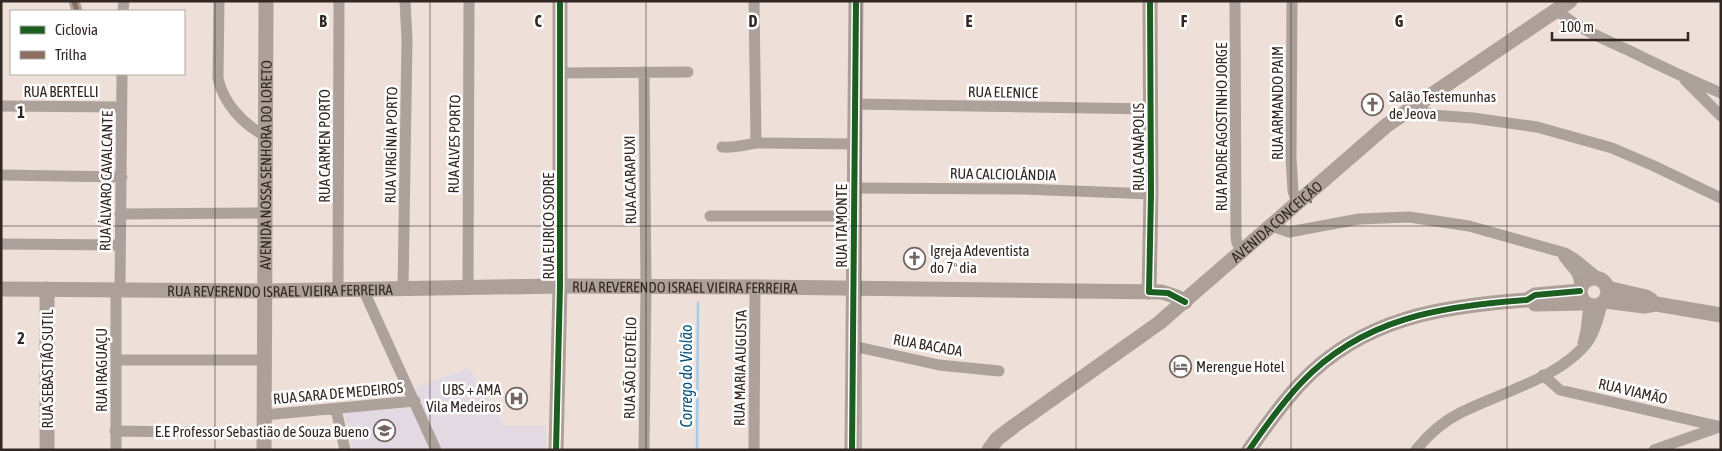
<svg xmlns="http://www.w3.org/2000/svg" width="1722" height="451" font-family="'Asap Condensed',sans-serif">
	<style>
		.education { fill: #e2d9e2 }
		.lines { fill: none; stroke-linecap: round; stroke-linejoin: round }
		.stream { stroke: #a5cbeb; stroke-width: 2.5 }
		.street { stroke: #aca29b; stroke-width: 11 }
		.secondary { stroke: #ada099; stroke-width: 15 }
		.quiet { stroke: #8d6e63; stroke-width: 5; stroke-dasharray: 10 5; stroke-linecap: butt }
		.cycleway-casing { stroke: #fff; stroke-width: 9 }
		.cycleway { stroke: #1b5e20; stroke-width: 6 }
		.grid { fill: none; stroke: #322723; stroke-width: 1; stroke-opacity: 0.55 }
		.labels { text-anchor: middle; dominant-baseline: central; stroke-width: 5; stroke-linejoin: round; paint-order: stroke }
		.street-label { font-size: 15px; fill: #322723; stroke: #fff }
		.poi-label { font-size: 15px; fill: #322723; stroke: #fff; text-anchor: start }
		.water-label { font-size: 16px; font-style: italic; fill: #06517d; stroke: #fff }
		.grid-label { font-size: 16px; text-anchor: middle; font-weight: bold; fill: #322723; stroke: #fff; stroke-width: 5; stroke-linejoin: round; paint-order: stroke }
	</style>
	<rect width="100%" height="100%" fill="#eedfd9"/>
	<path class="education" d="M469,368L505,426H546V450H443L414,388Z
		M406,408L413,411L429,450H353L345,413Z"/>
	<g class="lines">
		<path class="stream" d="M697,450L698,303"/>
		<path class="street" d="M74,1L77,11
			M219,1L218,78C223,103 243,124 265,136
			M754,1L756,143
			M1235,1L1236,236L1237,243L1243,252
			M1292,1L1291,157L1293,191L1297,204
			M1557,10C1578,29 1604,39 1630,51C1660,66 1690,80 1721,93
			M123,11L124,1
			M560,73L688,72
			M1685,80L1721,116
			M854,104L1150,109
			M1,106L121,107
			M1413,106L1432,115L1473,118L1537,127L1612,148L1654,166L1721,198
			M722,147C734,148 744,145 756,143L854,144
			M1,175L122,177
			M854,188L1023,189L1151,194
			M120,214L264,213
			M710,216H854
			M1272,226L1289,232L1359,219L1409,217L1469,226L1565,253L1575,259L1601,280
			M1,244L120,245
			M1564,257L1577,273L1581,287
			M468,288L469,1
			M120,289L122,74
			M363,289L436,450
			M403,289L407,40L405,1
			M338,290L339,1
			M1583,343L1586,331L1589,305
			M853,346L939,365L999,371
			M116,360H264
			M1543,375L1560,390L1721,427
			M336,409L345,450
			M264,415L415,401
			M115,431L264,433
			M116,450V289
			M644,450L646,287L644,72
			M754,450L755,287
			M1416,450C1428,435 1442,422 1460,413C1499,393 1563,377 1589,340C1596,329 1599,316 1602,304
			M1654,450L1719,427"/>
		<g class="secondary">
			<circle cx="1594" cy="292" r="14"/>
			<path d="M1607,288L1646,297L1651,300"/>
			<path id="s1" d="M1,289L263,291L560,286L762,287L1162,292L1177,297L1185,302"/>
			<path d="M1149,292L1151,194L1150,1"/>
			<path d="M1605,301L1644,306L1656,304L1721,315"/>
			<path d="M1535,304L1585,303"/>
			<path d="M47,450V289"/>
			<path id="s2" d="M264,450L266,1"/>
			<path d="M556,450L560,286V1"/>
			<path d="M852,450L856,1"/>
			<path id="s3" d="M989,450L997,439L1014,426L1159,323L1387,125L1570,1"/>
			<path d="M1249,450C1265,427 1282,403 1301,383C1362,318 1442,306 1527,300L1535,295L1580,291"/>
		</g>
		<path class="quiet" d="M74,1L77,11"/>
		<defs>
			<path id="cycleway" d="M1150,1L1151,194L1149,292L1168,293L1185,302
				M556,450L560,286V1
				M852,450L856,1
				M1249,450C1265,427 1282,403 1301,383C1362,318 1442,306 1527,300L1535,295L1580,291"/>
		</defs>
		<use href="#cycleway" class="cycleway-casing"/>
		<use href="#cycleway" class="cycleway"/>
	</g>
	<path class="grid" d="M215,1V450M430,1V450M646,1V450M861,1V450M1076,1V450M1291,1V450M1507,1V450M1,226H1721"/>
	<defs>
		<symbol id="church-ring" viewBox="-11 -11 22 22"><circle r="9.5" fill="#fff" stroke="#746763" stroke-width="1.5"/><path d="M-1.2-6h2.4v3.5h3.3v2.4h-3.3V6h-2.4V-.1h-3.3v-2.4h3.3Z" fill="#746763"/></symbol>
		<symbol id="hotel-ring" viewBox="-11 -11 22 22"><circle r="9.5" fill="#fff" stroke="#746763" stroke-width="1.5"/><path d="M-6-4.5h1.5V1H6V5H4.5V3h-9V5H-6ZM-4 0a1.8 1.8 0 1 1 3.6 0ZM.5 0V-2.5h3Q6-2.5 6 0Z" fill="#746763"/></symbol>
		<symbol id="hospital-ring" viewBox="-11 -11 22 22"><circle r="9.5" fill="#fff" stroke="#746763" stroke-width="1.5"/><path d="M-5-5h3v3.5h4V-5h3V5h-3V1.5h-4V5h-3Z" fill="#746763"/></symbol>
		<symbol id="school-ring" viewBox="-11 -11 22 22"><circle r="9.5" fill="#fff" stroke="#746763" stroke-width="1.5"/><path d="M0-5L7-2L0 1L-7-2ZM-4 1L0 2.5L4 1V4Q0 6-4 4Z" fill="#746763"/></symbol>
	</defs>
	<g fill-rule="evenodd">
		<use href="#church-ring" x="1360" y="92" width="25" height="25"/>
		<use href="#church-ring" x="902" y="246" width="25" height="25"/>
		<use href="#hotel-ring" x="1168" y="354" width="25" height="25"/>
		<use href="#hospital-ring" x="504" y="386" width="25" height="25"/>
		<use href="#school-ring" x="372" y="418" width="25" height="25"/>
	</g>
	<g class="labels">
		<g class="street-label">
			<text x="61" y="91">RUA BERTELLI</text>
			<text transform="translate(1003 92) rotate(1)">RUA ELENICE</text>
			<text transform="translate(1277 103) rotate(-90)">RUA ARMANDO PAIM</text>
			<text transform="translate(1221 127) rotate(-90)">RUA PADRE AGOSTINHO JORGE</text>
			<text transform="translate(454 144) rotate(-89)">RUA ALVES PORTO</text>
			<text transform="translate(391 145) rotate(-89)">RUA VIRGÍNIA PORTO</text>
			<text transform="translate(324 146) rotate(-90)">RUA CARMEN PORTO</text>
			<text transform="translate(1138 147) rotate(-90)">RUA CANÁPOLIS</text>
			<text stroke="none"><textPath href="#s2" startOffset="285">AVENIDA NOSSA SENHORA DO LORETO</textPath></text>
			<text transform="translate(1003 174) rotate(1)">RUA CALCIOLÂNDIA</text>
			<text transform="translate(630 180) rotate(-91)">RUA ACARAPUXI</text>
			<text transform="translate(106 181) rotate(-89)">RUA ÁLVARO CAVALCANTE</text>
			<text stroke="none"><textPath href="#s3" startOffset="368">AVENIDA CONCEIÇÃO</textPath></text>
			<text transform="translate(548 226) rotate(-90)">RUA EURICO SODRE</text>
			<text transform="translate(841 226) rotate(-90)">RUA ITAMONTE</text>
			<text stroke="none"><textPath href="#s1" startOffset="684">RUA REVERENDO ISRAEL VIEIRA FERREIRA</textPath></text>
			<text stroke="none"><textPath href="#s1" startOffset="279">RUA REVERENDO ISRAEL VIEIRA FERREIRA</textPath></text>
			<text transform="translate(928 345) rotate(10)">RUA BACADA</text>
			<text transform="translate(630 368) rotate(-89)">RUA SÃO LEOTÉLIO</text>
			<text transform="translate(740 368) rotate(-89)">RUA MARIA AUGUSTA</text>
			<text transform="translate(47 369) rotate(-90)">RUA SEBASTIÃO SUTIL</text>
			<text transform="translate(101 370) rotate(-90)">RUA IRAGUAÇU</text>
			<text transform="translate(1633 391) rotate(13)">RUA VIAMÃO</text>
			<text transform="translate(338 393) rotate(-5)">RUA SARA DE MEDEIROS</text>
		</g>
		<g class="poi-label">
			<text x="1389" y="96">Salão Testemunhas<tspan x="1389" dy="17">de Jeova</tspan></text>
			<text x="930" y="250">Igreja Adeventista<tspan x="930" dy="17">do 7º dia</tspan></text>
			<text x="1196" y="366">Merengue Hotel</text>
			<text x="501" y="389" text-anchor="end">UBS + AMA<tspan x="501" dy="17">Vila Medeiros</tspan></text>
			<text x="369" y="431" text-anchor="end">E.E Professor Sebastião de Souza Bueno</text>
		</g>
		<g class="water-label">
			<text transform="translate(686 376) rotate(-90)">Corrego do Violão</text>
		</g>
	</g>
	<g class="grid-label">
		<text x="323" y="27">B</text>
		<text x="538" y="27">C</text>
		<text x="753" y="27">D</text>
		<text x="969" y="27">E</text>
		<text x="1184" y="27">F</text>
		<text x="1399" y="27">G</text>
		<text x="21" y="118">1</text>
		<text x="21" y="344">2</text>
	</g>
	<rect width="1722" height="451" fill="none" stroke="#322723" stroke-width="5"/>
	<rect x="10" y="10" width="175" height="65" fill="#ffffff" stroke="#ada9a7"/>
	<rect x="20" y="26" width="25" height="8" fill="#1b5e20" stroke="#ada9a7"/>
	<text x="55" y="35" font-size="15" fill="#322723">Ciclovia</text>
	<rect x="20" y="51" width="25" height="8" fill="#8d6e63" stroke="#ada9a7"/>
	<text x="55" y="60" font-size="15" fill="#322723">Trilha</text>
	<path d="M1552 32v8h136v-8" fill="none" stroke="#322723" stroke-width="2.5"/>
	<text x="1560" y="32" font-size="15" fill="#322723" stroke="#ffffff" stroke-width="4" paint-order="stroke">100 m</text>
</svg>
